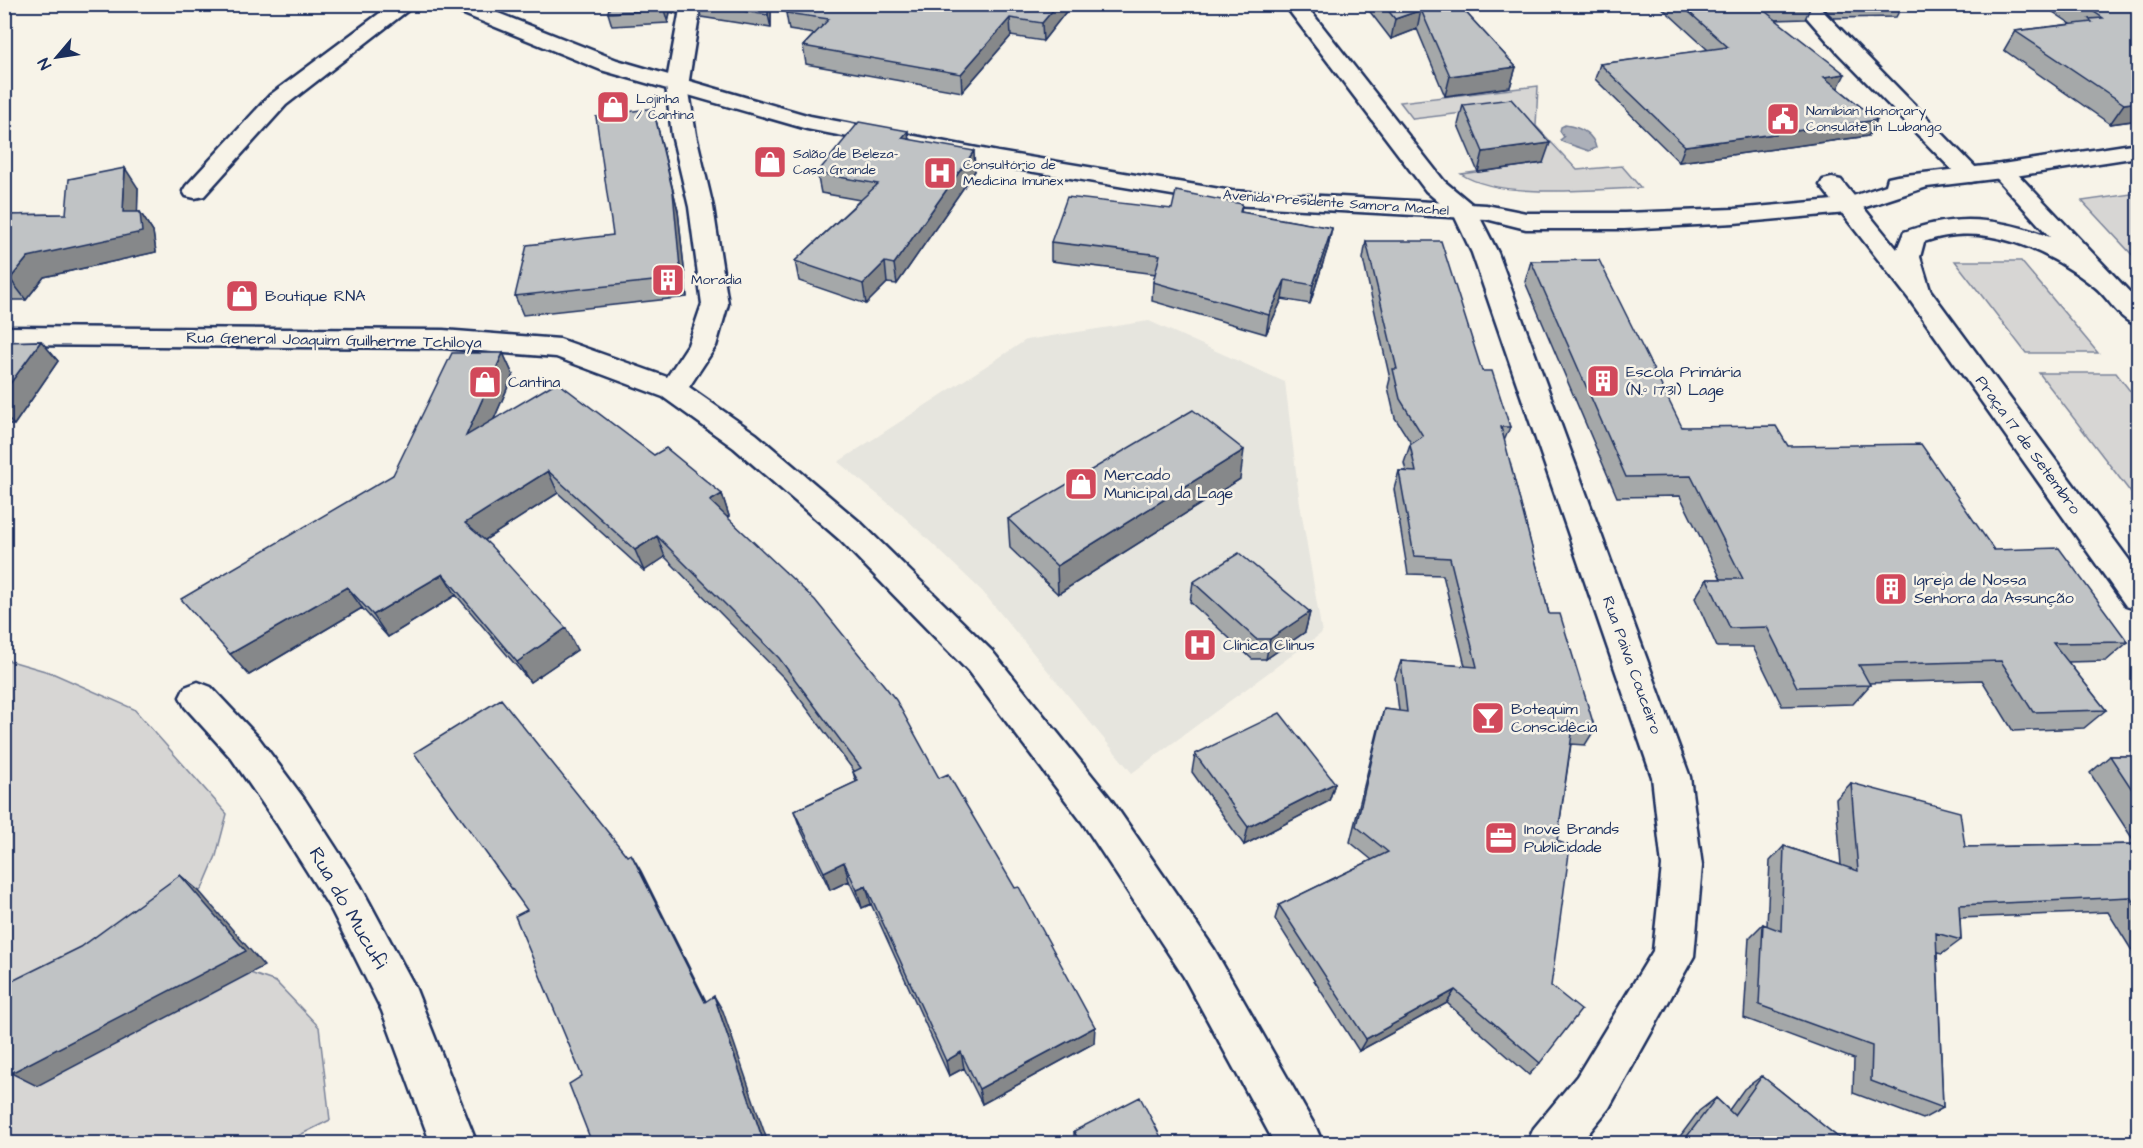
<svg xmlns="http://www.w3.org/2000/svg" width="2143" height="1148" font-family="'Architects Daughter',sans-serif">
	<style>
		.built { fill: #e6e5de }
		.green { fill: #d7d6d4; stroke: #798299; stroke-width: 1.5 }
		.water { fill: #acb0b9; stroke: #727c95; stroke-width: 1.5 }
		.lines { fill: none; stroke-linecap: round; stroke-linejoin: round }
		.minor-casing { stroke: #1b2f5e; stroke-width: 5 }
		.major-casing { stroke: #1b2f5e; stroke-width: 5 }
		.minor { fill: #f7f3e8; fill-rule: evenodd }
		.major { fill: #f7f3e8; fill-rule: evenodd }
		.wall { fill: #a5a8a9; stroke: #1b2f5e; stroke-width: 1.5 }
		.shaded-wall { fill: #86888a; stroke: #1b2f5e; stroke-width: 1.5 }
		.building { fill: #c0c3c5; stroke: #1b2f5e; stroke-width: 1.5 }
		.labels { text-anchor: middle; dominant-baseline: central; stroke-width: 5; stroke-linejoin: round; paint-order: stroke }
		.far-poi-label { font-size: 14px; fill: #1b2f5e; stroke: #f7f3e8; text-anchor: start }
		.far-street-label { font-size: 14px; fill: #1b2f5e; stroke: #f7f3e8 }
		.poi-label { font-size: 16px; fill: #1b2f5e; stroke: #f7f3e8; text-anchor: start }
		.street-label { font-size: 16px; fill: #1b2f5e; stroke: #f7f3e8 }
		.near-street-label { font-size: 20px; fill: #1b2f5e; stroke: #f7f3e8 }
	</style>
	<rect width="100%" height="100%" fill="#f7f3e8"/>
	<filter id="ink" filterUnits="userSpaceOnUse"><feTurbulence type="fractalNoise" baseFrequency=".0167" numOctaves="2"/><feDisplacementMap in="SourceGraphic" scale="12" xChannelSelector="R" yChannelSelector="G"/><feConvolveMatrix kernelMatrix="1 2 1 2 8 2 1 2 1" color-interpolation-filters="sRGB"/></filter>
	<g filter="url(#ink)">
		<path class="built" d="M1149,321L1285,382L1300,504L1322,633L1132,773L982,591L899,512L838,462L1026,340Z"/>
		<path class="green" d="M1538,86L1536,126L1577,170L1622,166L1641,188C1594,189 1500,200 1461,174L1543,163L1496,109L1413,119L1400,102Z
			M2138,193V261L2082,201Z
			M1955,261H2021L2098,353H2026Z
			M2039,373H2116L2138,401V502Z
			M4,659L52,673L134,709L227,814L216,856L202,889L118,951L250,973L276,982L319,1027L330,1120L284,1143H5Z"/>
		<path class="water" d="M1565,125C1579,127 1593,133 1596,148L1589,151L1563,142L1560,140L1564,137L1560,131L1561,127Z"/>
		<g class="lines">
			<defs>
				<path id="minor" d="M392,4H416L286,105L204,196L195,198L186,196L183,191L186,186L270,95Z
					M681,4H701L688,86L696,135L713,207L728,304L716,346L689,387L756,434L862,524L992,651L1110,798L1214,949L1316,1128L1323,1144H1275L1184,977L1082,822L968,671L840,540L734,448L663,397L556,357L443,348L4,345V327L443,330L560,339L667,377L688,345L702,304L689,207L672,135L666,86Z
					M1284,4H1305L1444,181L1474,206L1498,253L1690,777L1702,866L1694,956L1609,1108L1580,1144H1527L1534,1128L1577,1076L1653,951L1662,866L1652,777L1472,253L1454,215L1426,191Z
					M1795,4H1816L1978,170L1982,175L1978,180L1970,182L1962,180L1838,53Z
					M2002,164L2010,166L2138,301V325C2119,321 2110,299 2095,287C2048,250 1984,220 1924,242L1920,257L1930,290L2138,572V610L2126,606L1909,299L1820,185L1823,180L1832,178L1841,180L1897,249L1904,232C1957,213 1997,218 2050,237L1990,171L1994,166Z
					M198,682L211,687L258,737L305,800L360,885L415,987L477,1144H431L382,1011L332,911L277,824L232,759L185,707L180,697L185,687Z"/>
				<path id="major" d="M446,4H475L617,60L810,116L998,152L1232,191L1486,205L1526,213H1624L1734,209L1844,199L1886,185L1888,178L1897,176L2002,164L2138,143V157L2002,178L1927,187L1847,213L1734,223L1624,229H1526L1486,219L1232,205L998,166L807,129L601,70L449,8Z"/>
			</defs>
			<use href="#minor" class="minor-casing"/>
			<use href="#major" class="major-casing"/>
			<use href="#minor" class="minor"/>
			<use href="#major" class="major"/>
		</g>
		<path class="wall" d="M610,4H679L677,14L670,12L668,23L612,26L608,13Z
			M698,4H771V28L701,17Z
			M794,4H1072L1043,41L1011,36L962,92L806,64L803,46L814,34L789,30L786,13Z
			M1364,4H1458L1516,67L1510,87L1445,96L1417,29L1391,39Z
			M1658,4H1812L1805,19L1775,20L1838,88L1877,120L1868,136L1679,162L1595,79L1600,64L1708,50Z
			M1820,4H1903L1896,17L1833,18Z
			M2041,4H2139V120L2110,124L2004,50L2015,31L2071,24Z
			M1463,105L1543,163L1478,172L1458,125Z
			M653,108L678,211L687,297L523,315L515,296L613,235Z
			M909,139L975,171L897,284L887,283L866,304L799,281L795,261L860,200L821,193L817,173Z
			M138,188L137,212H140L153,232L156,252L44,277L26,300H4V215L66,214Z
			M1242,204L1241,212L1332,228L1328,247L1310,304L1282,299L1266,334L1152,301L1153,282L1156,274L1051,261V242L1172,209Z
			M1366,241L1482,371L1510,427L1504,441L1549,614L1595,729L1585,745L1571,744L1557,841L1540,1063L1529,1075L1447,1003L1359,1051L1275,919L1279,905L1372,860L1350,842L1379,726L1384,709L1399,711L1395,678L1401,661L1465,666L1443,575L1408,574L1394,489L1399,471H1406L1404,463L1410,445L1411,443L1395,418L1388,387L1390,379L1363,259Z
			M1531,261L1682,427L1788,446L1994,550L2128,642L2106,661L2068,662L2106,710L2084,728L2013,731L1982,680L1869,683L1870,685L1853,704L1782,706L1753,647H1717L1695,598L1707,579H1721L1680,496L1617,497L1525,282Z
			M41,341L58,361L14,425H4V342Z
			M503,353L513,375L494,419L654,455L722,494L729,516L727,517L939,778L1094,1043L982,1104L964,1068L949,1076L871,904L862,908L849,881L830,890L801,830L794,811L856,782L853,772L854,771L785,679L665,557L644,571L558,493L485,540L577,650L530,682L456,595L388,637L362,608L249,675L393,475Z
			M1240,479L1058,594L1010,548L1008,519Z
			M1193,582L1310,612L1305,632L1266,659H1252L1190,602Z
			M1195,754L1335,783L1329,801L1244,845L1192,772Z
			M2110,756H2139V962L2108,912L1960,918L1961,940L1942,954L1937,953L1943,1108L1923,1119L1853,1093L1854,1059L1744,1018L1749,938L1763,924L1767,926L1770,861L1784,846L1841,865L1836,799L1851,783L1965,847L2136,844L2090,773Z
			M1762,1076L1845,1143H1675L1699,1111L1716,1098L1729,1110L1744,1089Z
			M1074,1131L1164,1143H1074Z"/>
		<path class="shaded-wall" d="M665,4H668L670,12L668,23L664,10Z
			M675,4H679L677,14Z
			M768,4H771V28L768,15Z
			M1058,4H1072L1043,41L1042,23Z
			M1421,10L1417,29L1391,39L1395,19Z
			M1010,18L1011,36L962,92L961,74Z
			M1516,67L1510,87L1445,96L1450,76Z
			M1845,74L1837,90L1824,77Z
			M2139,102V120L2110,124L2124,104Z
			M653,108L678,211L687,297L681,278Z
			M1877,120L1868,136L1679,162L1685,146Z
			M908,131L910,151L902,138Z
			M1550,143L1543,163L1478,172L1483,152Z
			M974,151L975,171L897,284L894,264Z
			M125,168L138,188L137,233L123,212Z
			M140,212L153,232L156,252L44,277L26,300L10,279L28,257Z
			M1332,228L1328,247L1310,304L1313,285Z
			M885,262L887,283L866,304L863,284Z
			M1285,280L1282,299L1266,334L1269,315Z
			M41,341L58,361L14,425L4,415V392Z
			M503,353L513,375L477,458L466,436Z
			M1244,450L1240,479L1058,594L1057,566Z
			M548,471L558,493L477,545L465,523Z
			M722,494L729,516L717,523L710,501Z
			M657,536L665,557L644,571L635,550Z
			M443,574L456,595L388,637L373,615Z
			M347,587L362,608L249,675L230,654Z
			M1310,612L1305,632L1266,659L1270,639Z
			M566,628L577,650L530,682L517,662Z
			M1335,783L1329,801L1244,845L1248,827Z
			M631,854L641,871L714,1017L705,1002Z
			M844,862L849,881L830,890L824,872Z
			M180,875L199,891L264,966L37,1086L11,1073Z
			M866,886L871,904L862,908L857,890Z
			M1455,990L1447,1003L1359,1051L1366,1039Z
			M714,996L723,1011L768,1143H764Z
			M1095,1027L1094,1043L982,1104L979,1089Z
			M961,1052L964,1068L949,1076L946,1061Z"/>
		<path class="building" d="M610,4H665L664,10L608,13Z
			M699,4H768V15Z
			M794,4H1058L1042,23L1010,18L961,74L803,46L829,19L786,13Z
			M1383,4H1458L1516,67L1450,76L1421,10L1395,19Z
			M1680,4H1784L1757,5L1845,74L1824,77L1877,120L1685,146L1600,64L1728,47Z
			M2082,4H2139V102L2124,104L2015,31L2092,22L2089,19L2103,18Z
			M1511,99L1550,143L1483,152L1463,105Z
			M653,108L673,192L681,278L515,296L527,245L613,235L596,117Z
			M859,122L908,131L902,138L974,151L894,264L885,262L863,284L795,261L878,184L817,173Z
			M125,168L123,212H140L142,232L28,257L10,279H4V215L66,214L69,179Z
			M1176,191L1242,204L1240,212L1332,228L1313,285L1285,280L1269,315L1153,282L1160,255L1051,242L1067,197L1172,209Z
			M1366,241H1441L1482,371H1492L1510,427H1501L1549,614H1560L1595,729L1573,727L1557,841L1570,846L1551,986L1581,1010L1540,1063L1455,990L1366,1039L1279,905L1388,852L1356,826L1384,709L1407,712L1401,661L1477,667L1450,558L1414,556L1399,471L1416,472L1410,445L1423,436L1400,399L1393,369H1397Z
			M1599,260L1682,427L1776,426L1788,446L1921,444L1994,550L2059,548L2128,642L2053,643L2106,710L2033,712L2001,661L1859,665L1870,685L1797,687L1767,627L1730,628L1707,579H1743L1691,476L1626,477L1531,261Z
			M41,341L4,392V342Z
			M452,353H503L466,436L557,382L654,455L666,448L722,494L710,501L815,600L896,700L939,778L948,774L1015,888L1019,887L1095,1027L979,1089L961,1052L946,1061L866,886L857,890L844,862L824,872L794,811L858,781L853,772L861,768L779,658L657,536L635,550L548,471L465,523L490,545L566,628L517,662L443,574L373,615L347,587L230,654L181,599L393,475Z
			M1193,410L1244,450L1057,566L1008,519Z
			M1239,553L1310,612L1270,639H1256L1193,582Z
			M501,699L627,856L631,854L705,1002L714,996L764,1143H592L569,1084L582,1076L515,916L527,910L414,753Z
			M1280,713L1335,783L1248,827L1195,754Z
			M2110,756H2139V800Z
			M1851,783L1960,812L1965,847L2139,844V911L2130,897L1959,905L1961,940L1936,933L1943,1108L1871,1081L1872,1046L1759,1005L1763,924L1781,931L1784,846L1858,871Z
			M180,875L246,951L11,1073L4,1024V985L81,947Z
			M1762,1076L1845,1143H1682L1716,1098L1734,1115Z
			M1140,1097L1164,1143H1080L1074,1131Z"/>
	</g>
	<defs>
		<symbol id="shop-square" viewBox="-11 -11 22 22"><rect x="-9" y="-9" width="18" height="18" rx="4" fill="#d1495b" stroke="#f7f3e8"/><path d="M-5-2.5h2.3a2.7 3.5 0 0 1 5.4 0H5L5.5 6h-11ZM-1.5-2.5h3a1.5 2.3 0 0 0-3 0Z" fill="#fff"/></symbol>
		<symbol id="civic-square" viewBox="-11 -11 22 22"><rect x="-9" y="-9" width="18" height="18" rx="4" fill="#d1495b" stroke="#f7f3e8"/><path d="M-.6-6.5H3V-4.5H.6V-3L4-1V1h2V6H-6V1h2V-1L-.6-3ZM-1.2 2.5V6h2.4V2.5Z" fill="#fff"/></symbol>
		<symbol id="hospital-square" viewBox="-11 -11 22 22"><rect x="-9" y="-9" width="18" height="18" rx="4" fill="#d1495b" stroke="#f7f3e8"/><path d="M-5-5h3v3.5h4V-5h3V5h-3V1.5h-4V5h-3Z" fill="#fff"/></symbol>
		<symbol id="building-square" viewBox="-11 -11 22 22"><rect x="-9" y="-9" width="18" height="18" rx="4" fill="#d1495b" stroke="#f7f3e8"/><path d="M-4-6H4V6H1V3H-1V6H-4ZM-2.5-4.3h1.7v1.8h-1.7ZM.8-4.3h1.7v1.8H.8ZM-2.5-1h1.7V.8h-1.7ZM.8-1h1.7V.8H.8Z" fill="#fff"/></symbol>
		<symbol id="bar-square" viewBox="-11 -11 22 22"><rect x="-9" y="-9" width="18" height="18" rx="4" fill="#d1495b" stroke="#f7f3e8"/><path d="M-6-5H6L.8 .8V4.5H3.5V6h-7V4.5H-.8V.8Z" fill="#fff"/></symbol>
		<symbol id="office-square" viewBox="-11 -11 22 22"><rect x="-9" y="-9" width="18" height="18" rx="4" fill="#d1495b" stroke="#f7f3e8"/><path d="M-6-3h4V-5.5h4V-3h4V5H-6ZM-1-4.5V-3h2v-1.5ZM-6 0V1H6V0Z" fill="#fff"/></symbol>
	</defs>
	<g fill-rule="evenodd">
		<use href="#shop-square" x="594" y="88" width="38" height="38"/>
		<use href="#civic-square" x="1764" y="100" width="38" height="38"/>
		<use href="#shop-square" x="751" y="143" width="38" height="38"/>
		<use href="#hospital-square" x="921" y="154" width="38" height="38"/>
		<use href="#building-square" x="649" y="261" width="38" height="38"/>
		<use href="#shop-square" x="223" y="277" width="38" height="38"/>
		<use href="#building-square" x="1584" y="362" width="38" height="38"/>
		<use href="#shop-square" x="466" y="363" width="38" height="38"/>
		<use href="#shop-square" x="1062" y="465" width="38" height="38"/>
		<use href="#building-square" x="1872" y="570" width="38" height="38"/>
		<use href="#hospital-square" x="1181" y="626" width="38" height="38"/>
		<use href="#bar-square" x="1469" y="699" width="38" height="38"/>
		<use href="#office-square" x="1482" y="819" width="38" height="38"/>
	</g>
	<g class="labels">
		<g class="far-poi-label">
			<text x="636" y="99">Lojinha<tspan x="636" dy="16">/ Cantina</tspan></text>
			<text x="1806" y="111">Namibian Honorary<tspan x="1806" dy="16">Consulate in Lubango</tspan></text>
			<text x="793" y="154">Salão de Beleza-<tspan x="793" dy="16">Casa Grande</tspan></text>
			<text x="963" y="165">Consultório de<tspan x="963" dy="16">Medicina Imunex</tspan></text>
			<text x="691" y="280">Moradia</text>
		</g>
		<g class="far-street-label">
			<text transform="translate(1336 203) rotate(4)">Avenida Presidente Samora Machel</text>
		</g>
		<g class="poi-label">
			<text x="265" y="296">Boutique RNA</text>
			<text x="1626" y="372">Escola Primária<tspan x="1626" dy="18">(N.º 1731) Lage</tspan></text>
			<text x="508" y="382">Cantina</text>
			<text x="1104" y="475">Mercado<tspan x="1104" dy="18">Municipal da Lage</tspan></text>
			<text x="1914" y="580">Igreja de Nossa<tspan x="1914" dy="18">Senhora da Assunção</tspan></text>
			<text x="1223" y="645">Clínica Clinus</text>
			<text x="1511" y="709">Botequim<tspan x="1511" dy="18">Conscidêcia</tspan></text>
			<text x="1524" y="829">Inove Brands<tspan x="1524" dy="18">Publicidade</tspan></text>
		</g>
		<g class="street-label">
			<text transform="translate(334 340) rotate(1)">Rua General Joaquim Guilherme Tchiloya</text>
			<text transform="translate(2028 445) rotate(54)">Praça 17 de Setembro</text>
			<text transform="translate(1632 665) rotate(70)">Rua Paiva Couceiro</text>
		</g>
		<g class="near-street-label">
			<text transform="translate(348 908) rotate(60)">Rua do Mucufi</text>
		</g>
	</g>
	<rect width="2143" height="1148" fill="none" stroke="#f7f3e8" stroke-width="24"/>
	<rect x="12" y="12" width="2119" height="1124" fill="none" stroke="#1b2f5e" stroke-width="2" filter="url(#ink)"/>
	<g transform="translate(57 57) rotate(241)" stroke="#f7f3e8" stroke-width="4.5" paint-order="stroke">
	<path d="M0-4.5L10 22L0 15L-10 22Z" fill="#1b2f5e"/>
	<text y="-9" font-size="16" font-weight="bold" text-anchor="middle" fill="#1b2f5e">N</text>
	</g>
</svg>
